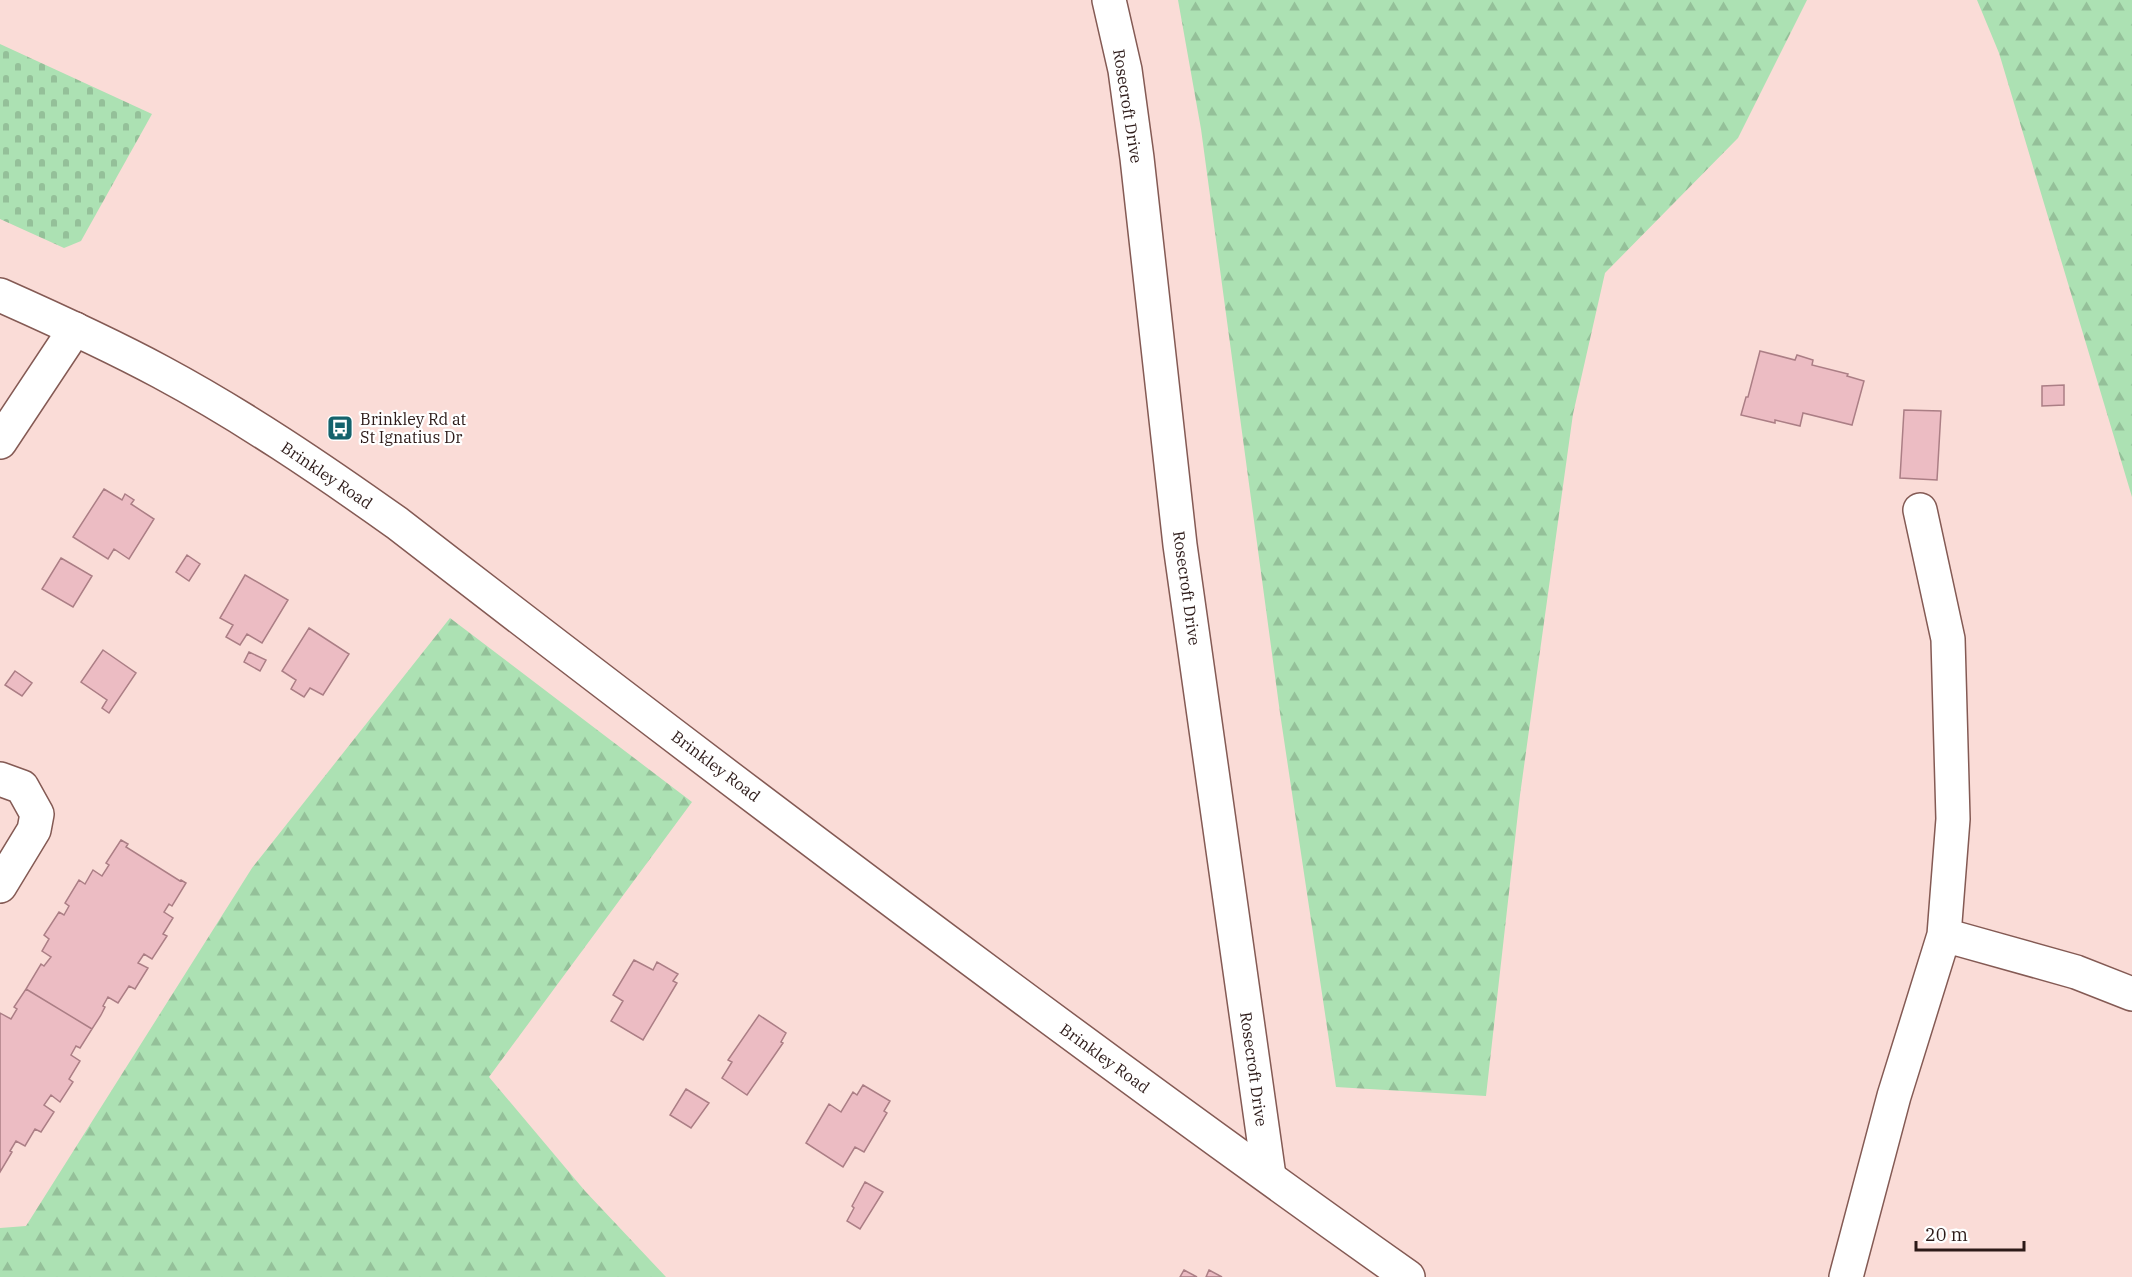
<svg xmlns="http://www.w3.org/2000/svg" width="2132" height="1277" font-family="'IBM Plex Serif',serif">
	<style>
		.forest { fill: url(#forest-firs) }
		.cemetery { fill: url(#cemetery-stones) }
		.building { fill: #ecbcc3; stroke: #ab7e85; stroke-width: 1.5 }
		.lines { fill: none; stroke-linecap: round; stroke-linejoin: round }
		.minor-casing { stroke: #845a54; stroke-width: 36 }
		.major-casing { stroke: #845a54; stroke-width: 36 }
		.minor { stroke: #fff; stroke-width: 33 }
		.major { stroke: #fff; stroke-width: 33 }
		.labels { text-anchor: middle; dominant-baseline: central; stroke-width: 4.5; stroke-linejoin: round; paint-order: stroke }
		.street-label { font-size: 16px; fill: #2c1a18; stroke: #fff }
		.poi-label { font-size: 16px; fill: #2c1a18; stroke: #fff; text-anchor: start }
	</style>
	<defs>
		<pattern id="forest-firs" width="22" height="20" patternUnits="userSpaceOnUse" patternTransform="scale(1.5)"><rect width="22" height="20" fill="#ace1b3"/><path d="M5 1l3.5 6h-7zM16 11l3.5 6h-7z" fill="#94c099"/></pattern>
		<pattern id="cemetery-stones" width="16" height="16" patternUnits="userSpaceOnUse" patternTransform="scale(1.5)"><rect width="16" height="16" fill="#ace1b3"/><path d="M2 7V4a2 2 0 0 1 4 0v3zM10 15v-3a2 2 0 0 1 4 0v3z" fill="#94c099"/></pattern>
	</defs>
	<rect width="100%" height="100%" fill="#fadcd7"/>
	<path class="forest" d="M1178,0H1807L1738,138L1605,273L1573,414L1520,795L1486,1096L1336,1087L1280,713L1201,129Z
		M1977,0H2132V497L1999,53Z
		M450,618L692,802L489,1077L585,1191L666,1277H0V1228L26,1226L252,868Z"/>
	<path class="cemetery" d="M0,44L152,114L81,241L64,248L0,219Z"/>
	<path class="building" d="M1760,351L1795,360L1797,355L1813,360L1812,365L1848,374L1847,376L1864,381L1852,425L1803,413L1800,426L1775,420V423L1741,415L1746,397H1748Z
		M2064,385V405L2042,406V386Z
		M1904,410L1941,411L1937,480L1900,478Z
		M104,489L122,500L125,494L134,500L131,504L154,519L129,559L114,549L108,559L73,537Z
		M187,555L200,564L189,581L176,572Z
		M61,558L92,576L73,607L42,589Z
		M245,575L288,600L262,643L247,634L240,645L226,637L233,625L220,618Z
		M309,628L349,654L323,695L310,688L304,697L291,689L296,680L282,671Z
		M103,650L136,673L109,713L102,708L107,700L81,682Z
		M249,652L266,660L260,671L244,662Z
		M15,671L32,683L22,696L5,685Z
		M121,840L128,844L126,847L180,881L181,880L186,883L172,906L169,904L164,912L173,918L163,934L167,936L152,959L144,954L138,963L148,968L135,989L129,986L118,1003L108,997L103,1006L105,1007L101,1015L92,1029L26,989L41,964L44,966L51,957L42,951L49,939L44,935L59,912L64,915L69,906L65,903L79,880L85,884L93,870L102,876L109,865L106,863Z
		M634,960L653,970L657,962L678,974L673,981L677,983L643,1040L611,1021L623,1001L613,995Z
		M26,989L92,1029L80,1048L76,1046L71,1055L80,1061L69,1079L73,1082L60,1102L51,1095L44,1105L54,1112L41,1132L35,1129L25,1146L16,1141L10,1151L12,1152L0,1172V1013L11,1019L17,1009L14,1007Z
		M759,1015L786,1033L781,1042L783,1043L747,1095L722,1078L732,1062L728,1060Z
		M863,1085L890,1101L884,1111L887,1113L864,1152L855,1147L843,1167L806,1143L829,1104L841,1112L853,1092L857,1095Z
		M686,1089L709,1103L691,1128L670,1115Z
		M865,1182L883,1192L860,1229L847,1221L854,1208L852,1206Z
		M1184,1270L1197,1277H1180Z
		M1209,1270L1222,1277H1206Z"/>
	<g class="lines">
		<defs>
			<path id="minor" d="M1109,0L1125,70L1137,158L1180,545L1269,1176
				M0,442L75,329
				M0,779L22,787L37,814L34,830L0,886
				M1944,935L2076,972L2132,994
				M1846,1277L1894,1096L1944,935L1953,819L1948,639L1920,510"/>
			<path id="major" d="M0,295C54,319 109,344 161,372C243,416 321,469 397,523C729,780 1065,1034 1408,1277"/>
		</defs>
		<use href="#minor" class="minor-casing"/>
		<use href="#major" class="major-casing"/>
		<use href="#minor" class="minor"/>
		<use href="#major" class="major"/>
	</g>
	<defs>
		<symbol id="bus-square" viewBox="-11 -11 22 22"><rect x="-9" y="-9" width="18" height="18" rx="4" fill="#14626c" stroke="#fff"/><path d="M-5-6H5V4H4V6H2V4H-2V6H-4V4H-5ZM-3.5-4V0h7V-4ZM-3.5 1.2v1.5H-2V1.2ZM2 1.2v1.5H3.5V1.2Z" fill="#fff"/></symbol>
	</defs>
	<g fill-rule="evenodd">
		<use href="#bus-square" x="325" y="413" width="30" height="30"/>
	</g>
	<g class="labels">
		<g class="street-label">
			<text transform="translate(1128 106) rotate(81)">Rosecroft Drive</text>
			<text transform="translate(327 475) rotate(34)">Brinkley Road</text>
			<text transform="translate(1187 588) rotate(82)">Rosecroft Drive</text>
			<text transform="translate(716 766) rotate(37)">Brinkley Road</text>
			<text transform="translate(1105 1058) rotate(36)">Brinkley Road</text>
			<text transform="translate(1254 1069) rotate(82)">Rosecroft Drive</text>
		</g>
		<g class="poi-label">
			<text x="360" y="419">Brinkley Rd at<tspan x="360" dy="18">St Ignatius Dr</tspan></text>
		</g>
	</g>
	<path d="M1916 1241v9h108v-9" fill="none" stroke="#2c1a18" stroke-width="3"/>
	<text x="1925" y="1241" font-size="18" fill="#2c1a18" stroke="#ffffff" stroke-width="4.5" paint-order="stroke">20 m</text>
</svg>
